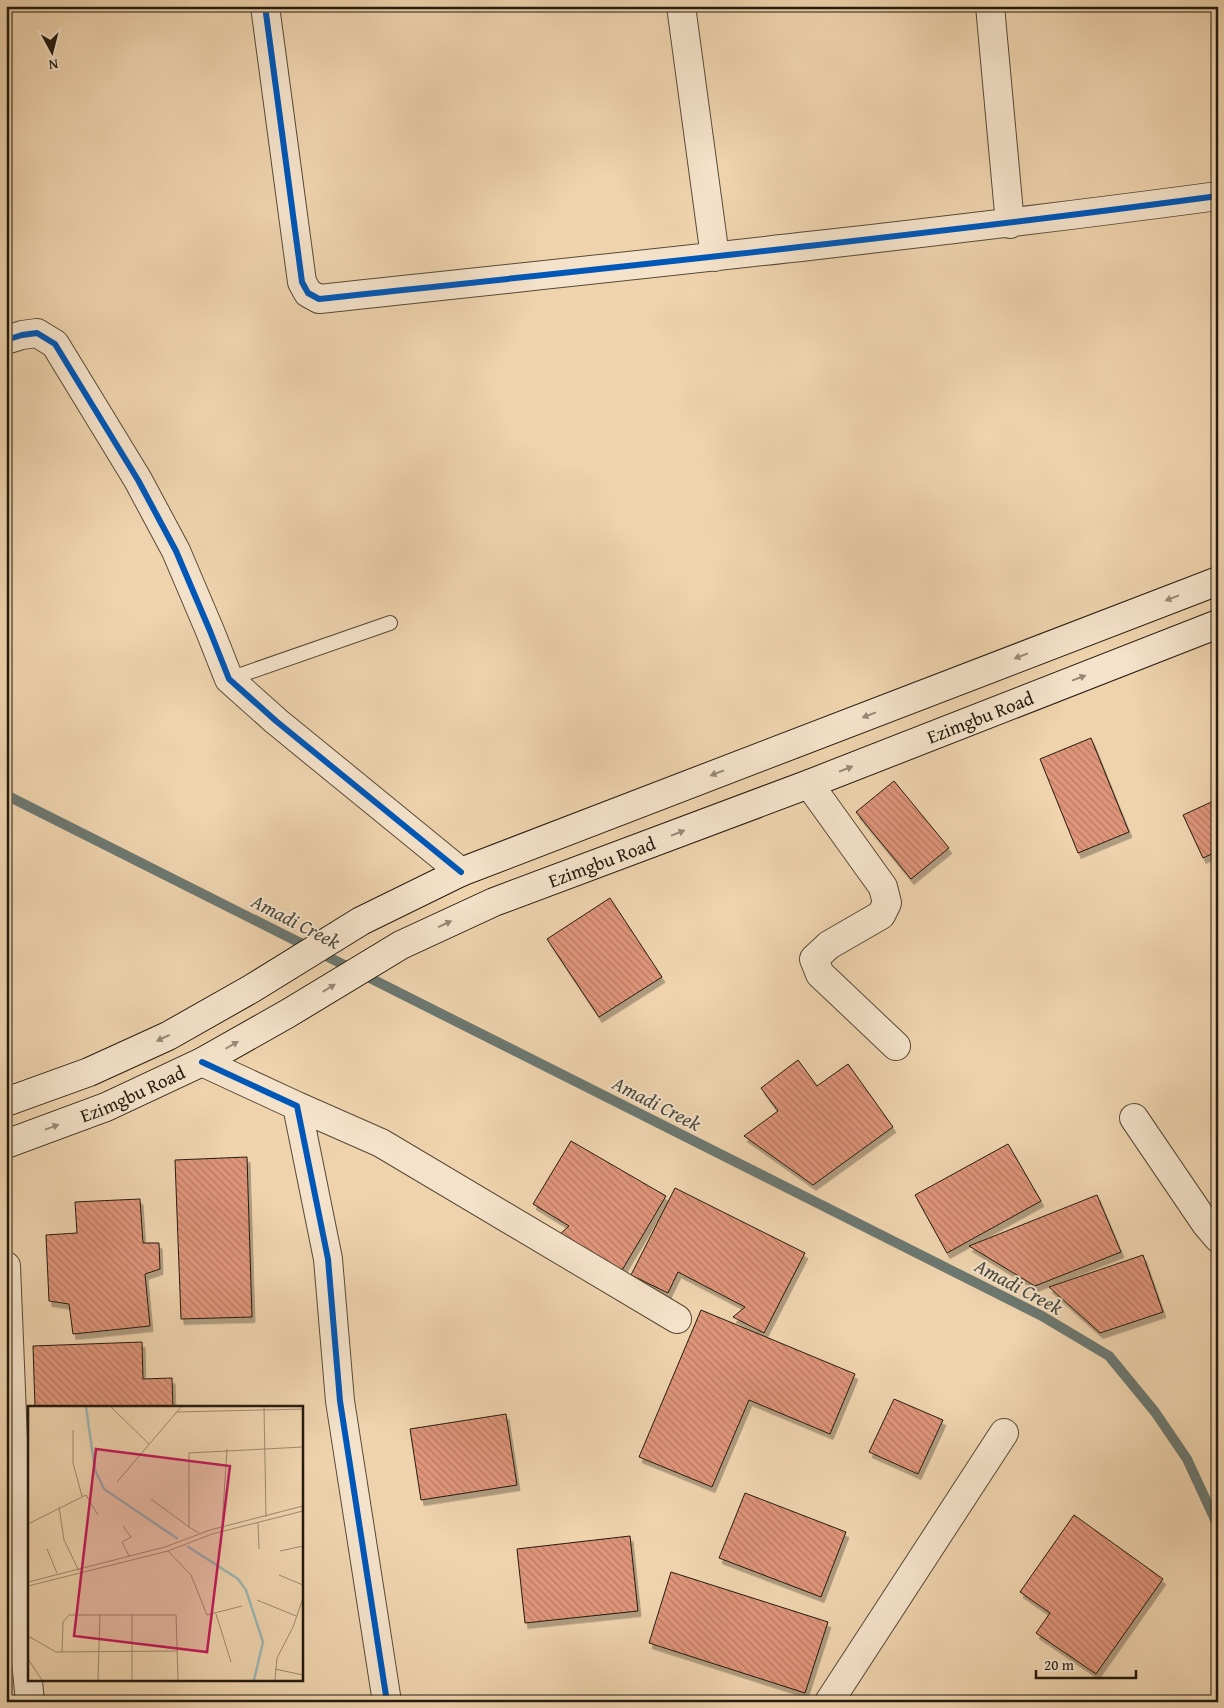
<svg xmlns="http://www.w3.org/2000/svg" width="1224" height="1708" font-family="'Gentium Book Plus',serif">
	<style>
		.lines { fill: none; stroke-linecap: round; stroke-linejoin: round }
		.stream { stroke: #6c7871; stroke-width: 10 }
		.building { fill: url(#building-back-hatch); stroke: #251b0f; filter: url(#shadow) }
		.lane-casing { stroke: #574936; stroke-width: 16 }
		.street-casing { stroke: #574936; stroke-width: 30 }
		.secondary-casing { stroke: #251b0f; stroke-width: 30 }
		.lane { stroke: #f4e2ca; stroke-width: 14 }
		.street { stroke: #f4e2ca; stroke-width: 28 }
		.secondary { stroke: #f4e2ca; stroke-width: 28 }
		.cycleway-casing { stroke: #f4e2ca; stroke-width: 9 }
		.cycleway { stroke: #0057b8; stroke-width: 6 }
		.oneway { fill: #978876 }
		.labels { text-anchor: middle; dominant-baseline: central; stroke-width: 4; stroke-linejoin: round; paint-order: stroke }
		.street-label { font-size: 19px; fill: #251b0f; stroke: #f4e2ca }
		.water-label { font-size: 20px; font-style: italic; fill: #494a40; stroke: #f4e2ca }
		.inset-river { fill: none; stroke: #9cb6b3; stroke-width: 2.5 }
		.inset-road { fill: none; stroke: #9e896e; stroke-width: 1 }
		.view { fill: #c2185b; fill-opacity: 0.15; stroke: #c2185b; stroke-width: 2.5 }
		.inset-edge { fill: none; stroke: #251b0f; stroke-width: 2.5 }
	</style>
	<defs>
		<pattern id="building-back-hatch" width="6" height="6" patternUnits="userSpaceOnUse" patternTransform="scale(1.25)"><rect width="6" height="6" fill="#df957a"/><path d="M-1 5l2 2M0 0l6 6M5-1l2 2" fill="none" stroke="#b57962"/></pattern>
		<filter id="shadow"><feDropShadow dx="3" dy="5.5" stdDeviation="0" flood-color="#0004"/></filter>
	</defs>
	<rect width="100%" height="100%" fill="#eed3ad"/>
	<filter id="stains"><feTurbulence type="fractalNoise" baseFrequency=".004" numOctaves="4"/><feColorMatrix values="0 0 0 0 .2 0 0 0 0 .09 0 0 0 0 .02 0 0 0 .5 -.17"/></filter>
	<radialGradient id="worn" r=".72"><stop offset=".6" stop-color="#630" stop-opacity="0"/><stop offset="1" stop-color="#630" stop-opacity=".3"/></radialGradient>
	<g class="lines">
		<path class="stream" d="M6,795L1042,1316L1109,1356L1155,1412L1187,1459L1218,1526"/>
	</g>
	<path class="building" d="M1091,738L1129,832L1078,853L1040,759Z
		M894,781L949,848L911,879L856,812Z
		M1218,799V851L1203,858L1183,815Z
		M610,898L662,977L599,1017L547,939Z
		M798,1060L817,1086L848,1064L893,1127L813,1185L744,1136L778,1111L761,1088Z
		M571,1141L666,1196L621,1272L558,1236L569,1226L533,1204Z
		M1008,1144L1041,1201L947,1253L915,1195Z
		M247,1157L252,1317L181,1319L175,1160Z
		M675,1188L805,1253L764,1333L733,1317L745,1307L678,1272L668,1293L631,1275Z
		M1097,1195L1121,1252L1035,1286L969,1246Z
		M140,1199L143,1243H159L160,1269L145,1274L150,1326L73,1334L69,1304L49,1301L46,1235L77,1233L75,1202Z
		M1143,1255L1163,1312L1100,1333L1049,1287Z
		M701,1310L855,1374L830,1434L749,1400L712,1487L639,1457Z
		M142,1342L143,1379L172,1378L173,1407H35L33,1346Z
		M894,1399L943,1420L918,1474L869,1452Z
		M506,1414L517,1485L421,1500L410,1429Z
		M745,1493L846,1532L821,1597L719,1558Z
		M1074,1515L1163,1579L1096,1674L1036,1633L1050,1613L1020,1592Z
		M630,1536L638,1611L525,1623L517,1549Z
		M671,1572L828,1622L805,1693L649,1643Z"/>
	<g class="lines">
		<defs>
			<path id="lane" d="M229,679L390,623"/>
			<path id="street" d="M265,6L302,282L308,293L319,299C619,267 919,236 1218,196
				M681,6L715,257
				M990,6L1010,224
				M6,340L22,335L37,333L55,344L138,480L176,551L210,631L229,679L276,721L461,872
				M809,784L883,887L887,903L881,915L829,945L814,959L820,974L896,1046
				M202,1062L297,1106L328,1259L340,1401L387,1702
				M297,1106L381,1143L677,1319
				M1134,1118L1206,1224L1218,1238
				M6,1266L19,1589L30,1702
				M829,1702L1004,1433"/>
			<g id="secondary">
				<path d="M6,1102L89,1072L168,1036L251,989L361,921L461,872L1218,581"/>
				<path id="s1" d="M6,1144L106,1107L202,1062L287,1014L401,945L494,902L809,784L1218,624"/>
			</g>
		</defs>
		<use href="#lane" class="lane-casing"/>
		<use href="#street" class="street-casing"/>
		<use href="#secondary" class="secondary-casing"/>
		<use href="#lane" class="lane"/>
		<use href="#street" class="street"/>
		<use href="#secondary" class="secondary"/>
		<defs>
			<path id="cycleway" d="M265,6L302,282L308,293L319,299C619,267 919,236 1218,196
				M6,340L22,335L37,333L55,344L138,480L176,551L210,631L229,679L276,721L461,872
				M202,1062L297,1106L328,1259L340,1401L387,1702"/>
		</defs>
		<use href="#cycleway" class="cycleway-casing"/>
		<use href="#cycleway" class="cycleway"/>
	</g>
	<defs><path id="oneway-solid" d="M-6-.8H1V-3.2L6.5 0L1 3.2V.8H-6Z" transform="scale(1.25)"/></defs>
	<g class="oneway">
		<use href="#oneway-solid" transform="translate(1172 598) rotate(159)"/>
		<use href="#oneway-solid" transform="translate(1021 656) rotate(159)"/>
		<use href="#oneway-solid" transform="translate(1079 678) rotate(-21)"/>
		<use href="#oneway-solid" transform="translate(869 715) rotate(159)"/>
		<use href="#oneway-solid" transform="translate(846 769) rotate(-21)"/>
		<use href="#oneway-solid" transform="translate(717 773) rotate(159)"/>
		<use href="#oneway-solid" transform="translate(678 833) rotate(-21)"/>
		<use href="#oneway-solid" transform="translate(445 924) rotate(-25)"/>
		<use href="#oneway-solid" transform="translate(329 988) rotate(-31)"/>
		<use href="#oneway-solid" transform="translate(163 1038) rotate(155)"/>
		<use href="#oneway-solid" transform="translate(232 1045) rotate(-30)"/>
		<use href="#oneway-solid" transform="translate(52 1127) rotate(-20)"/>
	</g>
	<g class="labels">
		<g class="street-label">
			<text stroke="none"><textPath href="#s1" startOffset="1066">Ezimgbu Road</textPath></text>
			<text stroke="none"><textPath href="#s1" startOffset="661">Ezimgbu Road</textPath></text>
			<text stroke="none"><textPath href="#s1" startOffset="136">Ezimgbu Road</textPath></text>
		</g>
		<g class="water-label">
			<text transform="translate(296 921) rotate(27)">Amadi Creek</text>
			<text transform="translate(657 1103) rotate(27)">Amadi Creek</text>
			<text transform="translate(1019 1286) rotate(28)">Amadi Creek</text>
		</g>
	</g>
	<g transform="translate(28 1406)">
		<rect width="275" height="275" fill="#eed3ad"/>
		<path class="inset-river" d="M58,1L67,64L76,83L150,133M159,140L210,173L218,184L235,236L226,274"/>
		<path class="inset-road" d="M83,1L121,38M236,1L238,111M149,6L275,3M45,24V57L54,90M89,76L153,1M123,93L161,121M31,101L36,134L51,165M230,117L231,143M0,118L58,89L70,109M95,120L103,131L94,136L101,150M194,121L199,43M171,127L161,121V47L275,41M19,143L29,167M140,145L163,169L179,209L214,200M252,145L275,140M251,169L275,179M0,176L137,141L182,124L275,100M0,180L140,145L184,128L275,105M229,194L268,210M188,208L203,256M0,230L28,246L150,245M34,246L35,216L41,209H148L150,274M0,253L14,274M247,263L275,269M70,274L72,208M104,274V208M247,274L249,252L265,221L275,192"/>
		<path class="view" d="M68,43L202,60L179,246L46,230Z"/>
		<rect width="275" height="275" class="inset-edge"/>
	</g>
	<rect width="1224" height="1708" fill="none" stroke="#eed3ad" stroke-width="25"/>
	<rect x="8" y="8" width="1209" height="1693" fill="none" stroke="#251b0f" stroke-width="2.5"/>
	<rect x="12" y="12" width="1199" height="1683" fill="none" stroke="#251b0f"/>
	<g transform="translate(52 52) rotate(173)" stroke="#f4e2ca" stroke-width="4" paint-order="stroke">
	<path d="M0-4L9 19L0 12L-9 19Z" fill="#251b0f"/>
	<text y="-8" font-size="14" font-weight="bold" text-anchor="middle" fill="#251b0f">N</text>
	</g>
	<path d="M1036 1670v8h100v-8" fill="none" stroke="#251b0f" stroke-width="2.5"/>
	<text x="1044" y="1670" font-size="15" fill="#251b0f" stroke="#f4e2ca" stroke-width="4" paint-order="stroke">20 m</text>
	<rect width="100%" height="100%" filter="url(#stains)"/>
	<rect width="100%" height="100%" fill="url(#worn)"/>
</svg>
